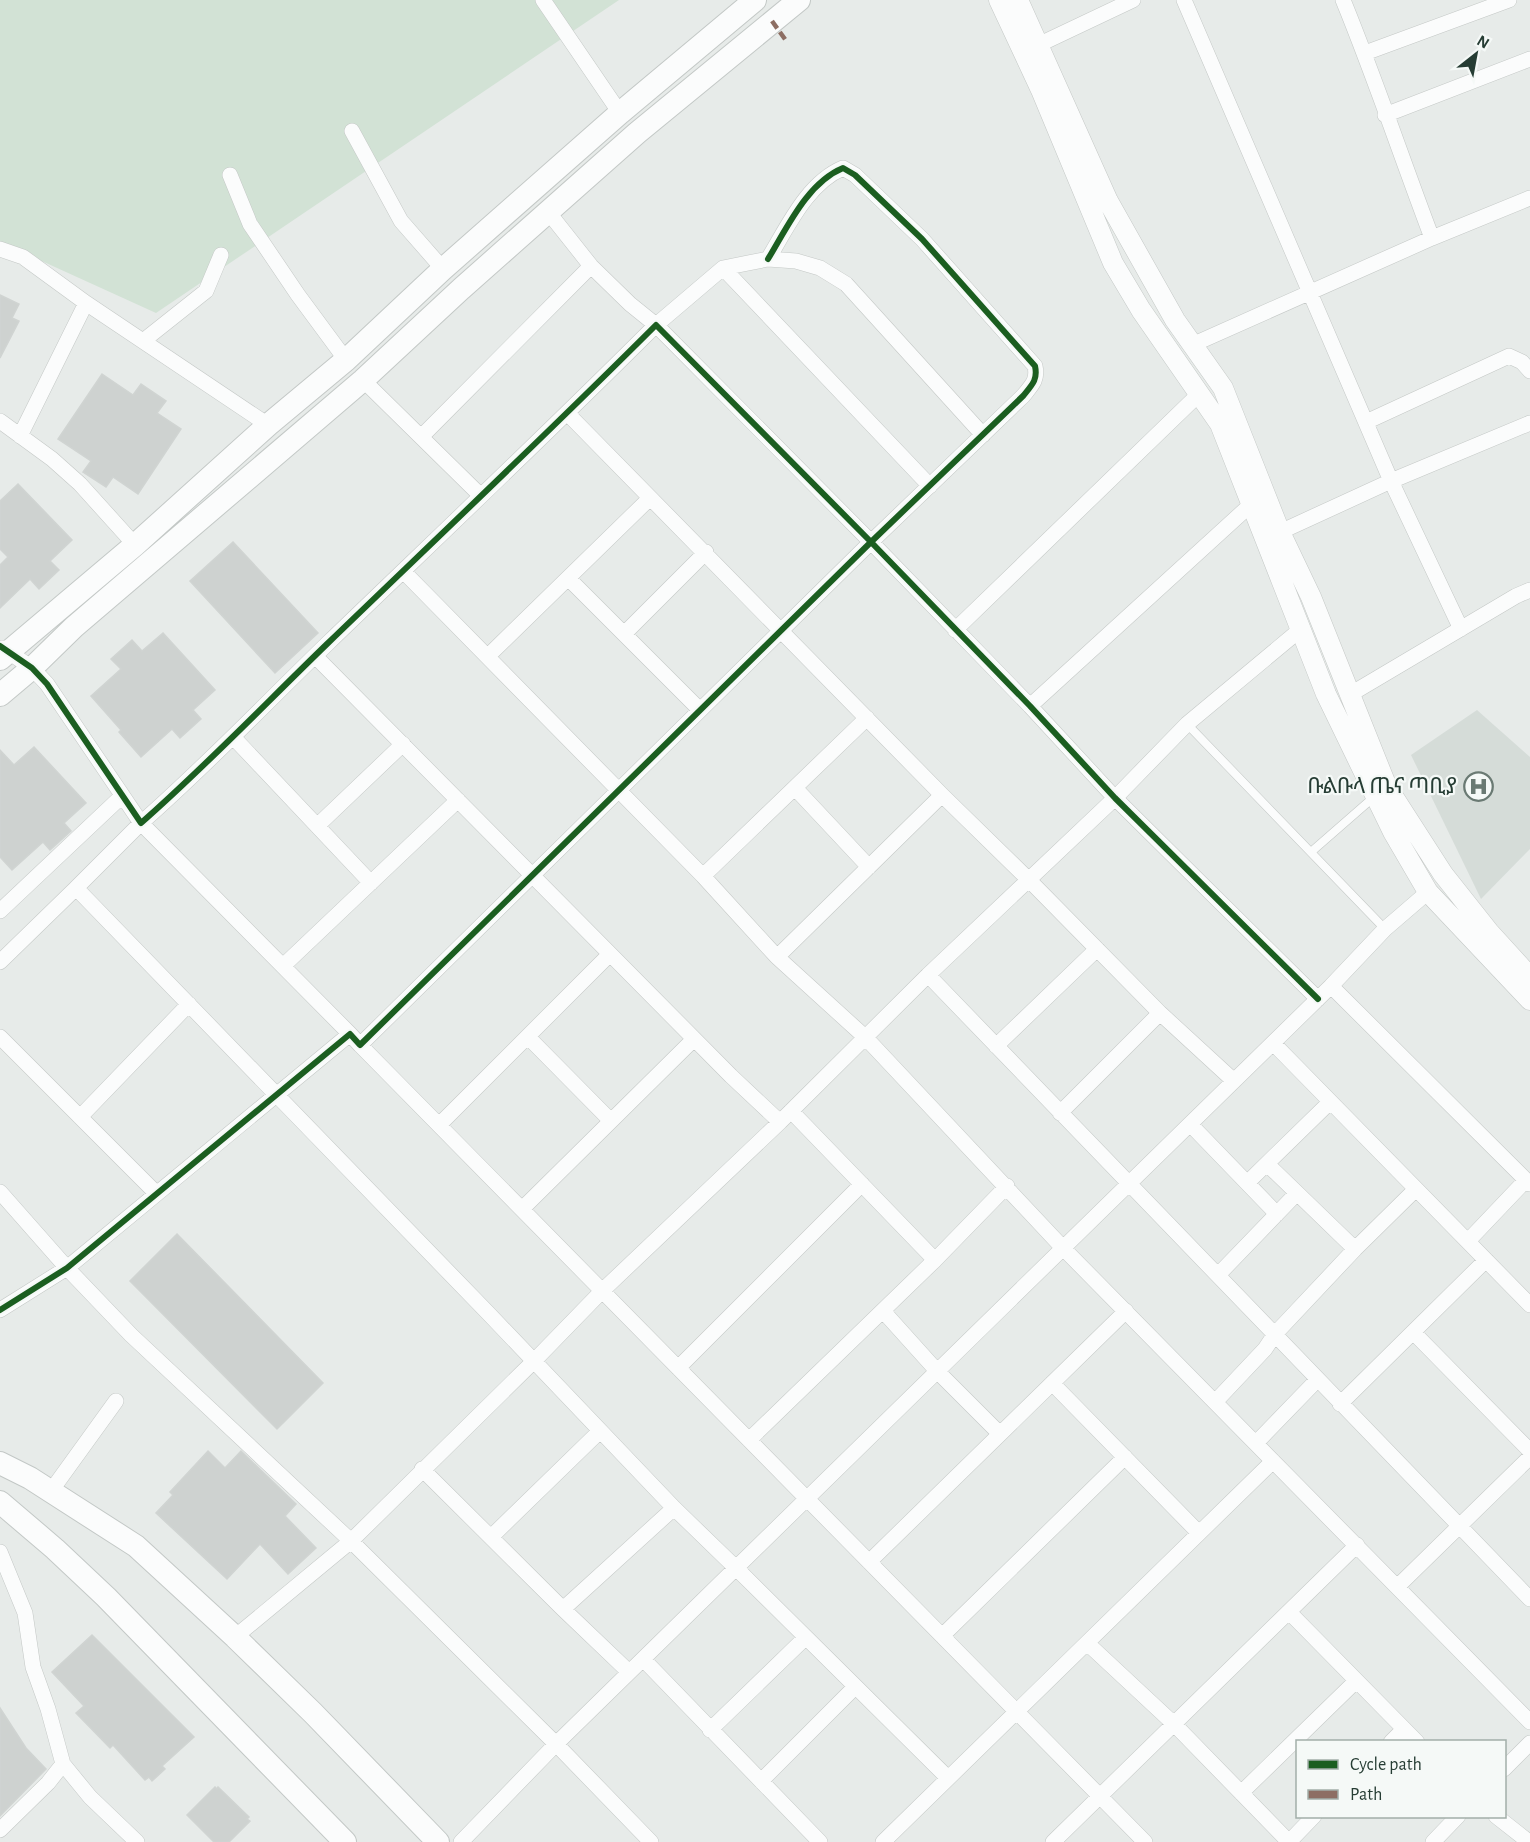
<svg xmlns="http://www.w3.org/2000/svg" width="1530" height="1842" font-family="'Alegreya Sans','Noto Sans Ethiopic',sans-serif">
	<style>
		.built { fill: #d5dcd8 }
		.green { fill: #d2e2d5 }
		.building { fill: #ced2d0; stroke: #d0d4d2; stroke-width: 1.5 }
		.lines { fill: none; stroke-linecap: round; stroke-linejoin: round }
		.service-casing { stroke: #c4c8c6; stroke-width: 9 }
		.minor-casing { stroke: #c4c8c6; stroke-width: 16 }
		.tertiary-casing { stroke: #c4c8c6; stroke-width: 21 }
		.secondary-casing { stroke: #c3c8c6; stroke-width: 24 }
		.service { stroke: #fbfcfc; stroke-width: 8 }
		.minor { stroke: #fbfcfc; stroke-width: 15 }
		.tertiary { stroke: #fbfcfc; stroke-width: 20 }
		.secondary { stroke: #fbfcfc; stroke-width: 22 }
		.quiet { stroke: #8d6e63; stroke-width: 4.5; stroke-dasharray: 9 4.5; stroke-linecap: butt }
		.cycleway-casing { stroke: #f5f9f7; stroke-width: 10 }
		.cycleway { stroke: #1b5e20; stroke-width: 6 }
		.labels { text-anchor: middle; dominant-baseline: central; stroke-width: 4.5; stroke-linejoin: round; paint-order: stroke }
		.poi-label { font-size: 22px; fill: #263d34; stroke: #f5f9f7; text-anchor: end }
	</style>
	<rect width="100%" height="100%" fill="#e7ebe9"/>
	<path class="built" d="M1477,710L1530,757V849L1481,899L1411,755Z"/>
	<path class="green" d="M0,0H619L156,313L0,242Z"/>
	<path class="building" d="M0,295L19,304L12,318L19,321L0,358Z
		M102,374L133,395L141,384L166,401L157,413L181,429L138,494L113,477L106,487L83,472L91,461L58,439Z
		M18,484L72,540L50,561L59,570L39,589L30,579L0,608V565L8,557L0,549V501Z
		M233,542L318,633L275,673L190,581Z
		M163,633L215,690L193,710L201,719L180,738L172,729L141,757L119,732L121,730L91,696L121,669L111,659L132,640L142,651Z
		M34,747L86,803L64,823L71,831L50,850L43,842L12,870L0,857V750L14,765Z
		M177,1234L323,1383L277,1429L130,1281Z
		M208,1451L225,1468L241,1451L296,1504L285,1516L316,1548L288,1574L260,1544L227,1579L156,1513L173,1495L170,1492Z
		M92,1635L194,1737L162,1766L165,1769L152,1781L149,1777L145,1780L113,1745L110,1748L76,1713L84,1706L52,1672Z
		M0,1708L26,1748L46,1769L0,1816Z
		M215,1787L217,1789L218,1787L249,1817L247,1819L250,1821L229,1842H214L187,1815Z"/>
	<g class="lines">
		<defs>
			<path id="service" d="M1187,724L1385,929
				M1311,852L1374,797"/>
			<path id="minor" d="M543,0L620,113
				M1184,0L1391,481L1461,629
				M1343,0C1375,78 1402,159 1432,238
				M1038,45L1133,0
				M1365,53L1509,0
				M1385,115L1530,59
				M352,131L401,221L443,269
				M230,175L250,224L298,295L346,360
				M549,213L591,266L630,304L656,325L723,268L768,259L796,261L820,268L846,284L983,435
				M0,249L23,257L86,303L268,425
				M723,268L930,486
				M143,341L206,291L221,255
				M1194,344L1432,238L1530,198
				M363,380L481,496
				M567,413L942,795L1029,880L1160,1013L1234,1081
				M0,421L52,459L80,484L135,545
				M1366,422L1509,356L1522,362L1530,371
				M20,436L86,303
				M421,437L591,266
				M1280,532L1391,481L1530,423
				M403,571L703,876L777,957L865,1037L1063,1248L1530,1722
				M568,578L700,710
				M955,630L1199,394
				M624,634L706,552
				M3,648L32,668L47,684L141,823C206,766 265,704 327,644C437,538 548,433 656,325L871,542L1030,706L1115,798L1318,999
				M315,656L731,1076L780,1122
				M488,656L650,498
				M1349,695L1516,596L1530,590
				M1030,706L1258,498
				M234,738L371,883
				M795,788L869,867
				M317,826L403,744
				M703,876L867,718
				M0,911L122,796
				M777,957L942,795
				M0,962L76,888
				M283,966L458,800
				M928,975L1530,1599
				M1331,986L1530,1184
				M350,1034L141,823L76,888L489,1314L674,1508L736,1568L948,1778
				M0,1037L156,1193
				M528,1037L611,1121
				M1273,1043L1530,1305
				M360,1045L1145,1842
				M996,1046L1097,949
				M791,1111L935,1260
				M1060,1113L1160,1013
				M80,1117L189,1004
				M1190,1124L1277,1214
				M439,1125L610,954
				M1267,1164L1355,1249
				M1247,1183L1330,1102
				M0,1192L67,1268L131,1335L351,1541L556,1744L651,1842
				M522,1209L694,1039
				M1468,1241L1526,1180
				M1218,1275L1297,1193
				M0,1310L67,1268L350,1034L360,1045L871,542L1023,396C1032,385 1038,380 1035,366L922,239L855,175L843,168C807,183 787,228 768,259
				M883,1311L937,1371L1000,1434
				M1413,1332L1530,1451
				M678,1368L862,1184
				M1052,1383L1199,1533
				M1215,1402L1265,1349L1275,1334L1355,1249L1416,1189
				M1340,1404L1486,1260
				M749,1440L935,1260L1007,1186
				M1256,1443L1317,1380
				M422,1469L563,1609L629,1672
				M51,1491L116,1401
				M491,1537L600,1431
				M0,1552L25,1613L33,1667L48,1709L63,1764L48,1783L0,1830
				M869,1562L1126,1311
				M1397,1587L1530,1457
				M563,1609L674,1508
				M1289,1612L1417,1742
				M942,1636L1125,1457
				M235,1637L351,1541L533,1362L602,1291L780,1122L928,975L1115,798L1187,724L1301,629
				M1087,1643L1174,1724L1289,1842
				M643,1659L820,1842
				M710,1730L805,1638
				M1391,1742L1404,1729
				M63,1764L90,1797L137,1842
				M1504,1769L1530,1743
				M761,1781L855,1687
				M1241,1793L1356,1681
				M1496,1816L1529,1842
				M461,1842L556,1744L1331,986L1385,929L1428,892
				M883,1842L1273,1461
				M1053,1842L1357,1545
				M1289,1842L1314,1816
				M1433,1842L1458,1816"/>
			<path id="tertiary" d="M999,0L1041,90L1113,263L1141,310L1220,424L1326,694L1393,832L1428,892L1530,1000
				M1018,0L1108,201L1175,320L1223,388L1280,532L1311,597L1387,787L1443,874L1489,932L1530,977"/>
			<path id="secondary" d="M0,659L135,545L268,425L346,360L443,269L620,113L755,0
				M0,695L32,668L74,627L363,380L461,289L637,133L799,0
				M0,1463L30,1478L136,1546L235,1637L313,1713L438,1842
				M0,1502L55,1549L106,1597L345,1842"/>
		</defs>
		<use href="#service" class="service-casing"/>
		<use href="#minor" class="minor-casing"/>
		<use href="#tertiary" class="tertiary-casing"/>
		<use href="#secondary" class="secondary-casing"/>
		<use href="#service" class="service"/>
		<use href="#minor" class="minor"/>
		<use href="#tertiary" class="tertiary"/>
		<use href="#secondary" class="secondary"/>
		<path class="quiet" d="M772,21L787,42"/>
		<defs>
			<path id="cycleway" d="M0,646L32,668L47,684L141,823C206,766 265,704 327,644C437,538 548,433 656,325L871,542L1030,706L1115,798L1318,999
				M0,1310L67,1268L350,1034L360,1045L871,542L1023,396C1032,385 1038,380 1035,366L922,239L855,175L843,168C807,183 787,228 768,259"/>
		</defs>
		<use href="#cycleway" class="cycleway-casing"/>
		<use href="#cycleway" class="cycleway"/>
	</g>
	<defs>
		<symbol id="hospital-ring" viewBox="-11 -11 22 22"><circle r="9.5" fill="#f5f9f7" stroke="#6a7a73" stroke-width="1.5"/><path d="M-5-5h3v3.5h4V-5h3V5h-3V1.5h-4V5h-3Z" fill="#6a7a73"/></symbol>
	</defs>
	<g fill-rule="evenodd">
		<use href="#hospital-ring" x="1462" y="770" width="33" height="33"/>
	</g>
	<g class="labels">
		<g class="poi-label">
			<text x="1457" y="786">ቡልቡላ ጤና ጣቢያ</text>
		</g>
	</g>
	<rect x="1296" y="1740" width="210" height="78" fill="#f5f9f7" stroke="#a2aea9" stroke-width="1.5"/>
	<rect x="1308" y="1760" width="30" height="9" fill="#1b5e20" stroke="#a2aea9" stroke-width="1.5"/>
	<text x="1350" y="1770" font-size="18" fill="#263d34">Cycle path</text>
	<rect x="1308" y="1790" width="30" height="9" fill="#8d6e63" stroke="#a2aea9" stroke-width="1.5"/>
	<text x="1350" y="1800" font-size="18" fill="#263d34">Path</text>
	<g transform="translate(1476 54) rotate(31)" stroke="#f5f9f7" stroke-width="4.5" paint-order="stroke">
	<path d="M0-4.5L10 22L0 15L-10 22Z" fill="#263d34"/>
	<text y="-9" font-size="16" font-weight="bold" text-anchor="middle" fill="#263d34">N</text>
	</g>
</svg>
